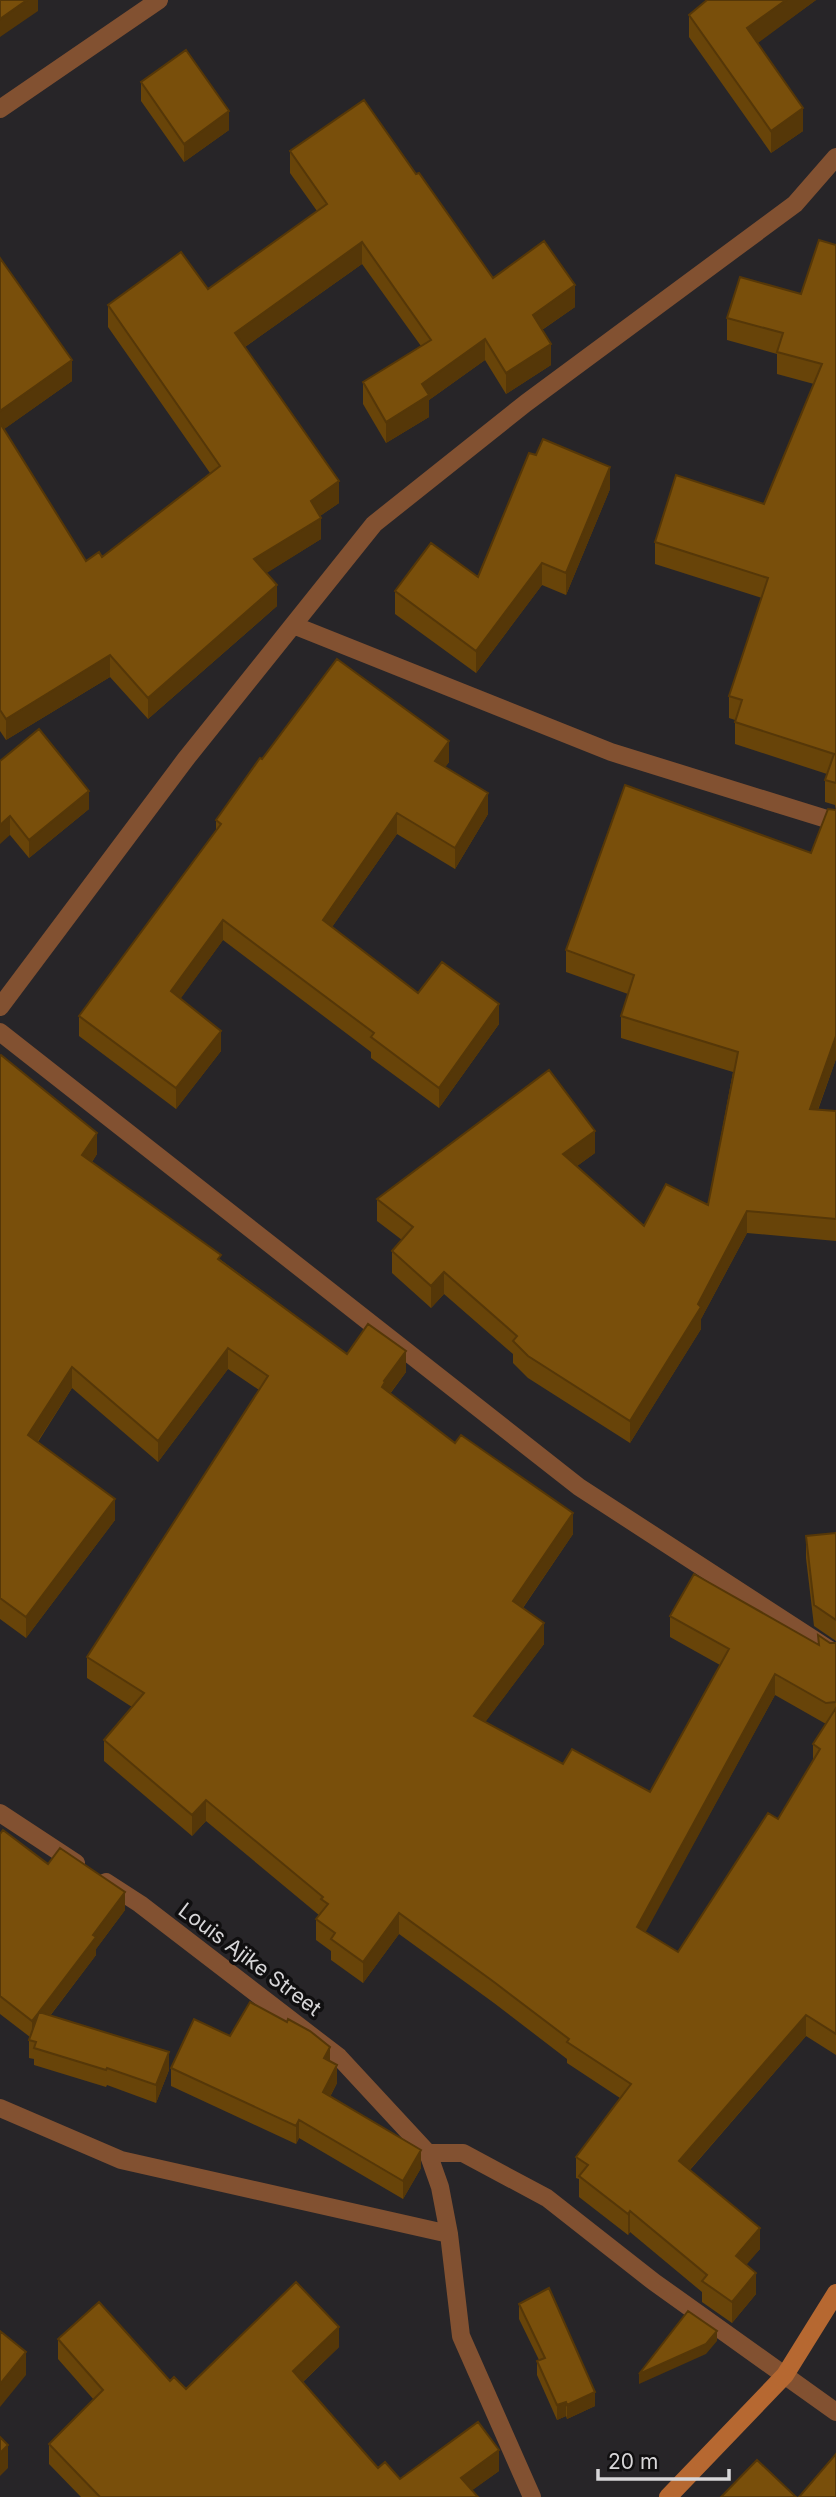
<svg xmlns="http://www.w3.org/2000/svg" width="836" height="2497" font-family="Inter,sans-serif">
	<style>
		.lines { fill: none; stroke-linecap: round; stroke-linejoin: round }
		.street { stroke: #825131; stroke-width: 18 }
		.secondary { stroke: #b66831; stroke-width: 18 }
		.wall { fill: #684409; fill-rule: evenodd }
		.shaded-wall { fill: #553708 }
		.building { fill: #794f0b; stroke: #553708; stroke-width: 2 }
		.labels { text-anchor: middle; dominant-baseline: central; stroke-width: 7; stroke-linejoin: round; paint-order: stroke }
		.street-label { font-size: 21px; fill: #d7d6d8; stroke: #100f10 }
	</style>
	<rect width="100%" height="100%" fill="#272528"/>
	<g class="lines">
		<path class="street" d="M0,109L159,0
			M293,625L611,752L836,822
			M0,1007L185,760L374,524L526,403L795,204L836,157
			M0,1032L579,1487L836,1654
			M0,1813L76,1863
			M106,1882L140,1904L339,2057L428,2153L440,2187L449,2234L461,2336L532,2497
			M0,2108L121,2160L449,2234
			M428,2153H463L547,2198L654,2282L836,2412"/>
		<path class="secondary" d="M668,2497L785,2375L836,2293"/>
	</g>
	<path class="wall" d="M707,0H816L757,43L803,131L771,153L689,37V15Z
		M141,82L229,130L184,162L141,101Z
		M290,151L416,174L493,278L575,307L542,330L551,365L506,394L485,360L429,400V417L386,443L363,404V382L421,346L362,264L245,347L339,503L320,516L321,539L266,573L277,606L148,719L110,677L6,740L0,731V258L72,381L4,429L86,561L102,557L210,473L108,327V305L208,289L317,211L290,173Z
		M836,245V810L835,805L825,802V780L827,774L735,744V720L729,718V696L762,598L655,564V542L764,504L814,384L777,374V354L727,340V318L801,294Z
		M610,489L566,595L542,585L476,673L395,614V591L478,577Z
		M262,759L449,762L445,767L488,814L455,869L397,834L332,927L418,993L499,1024L439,1108L371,1058V1052L223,940L180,999L221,1051L176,1109L79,1036V1016L216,830V820Z
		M0,761L89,809L29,858L10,835Z
		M625,785L836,1059L818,1110L836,1111V1241L747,1233L701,1319V1329L630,1443L528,1378L513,1363V1354L444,1294L431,1308L392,1273V1251L402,1240L377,1221V1199L595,1153L577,1166L644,1226L708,1205L733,1072L621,1038V1016L628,994L566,972V950Z
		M0,1056L97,1154L92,1162L221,1260L347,1354L406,1372L390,1394L573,1534L523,1608L544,1644L485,1722L563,1764L650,1792L720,1665L670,1637V1616L818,1644V1635L830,1643H836V2055L806,2036L690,2170L760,2249L746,2264L756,2294L732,2323L702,2302V2292L630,2232L628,2235L579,2197V2179L576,2178V2157L620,2098L567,2063V2059L494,2003L399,1934L363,1983L331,1960V1951L316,1940V1919L319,1915L206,1821L192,1836L104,1761V1740L132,1707L87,1678V1657L259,1390L228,1369L158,1462L72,1388L38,1442L115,1520L26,1638L0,1619ZM775,1695L826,1724L813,1744V1761L778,1819L678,1952L645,1932Z
		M836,1533V1641L814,1626L806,1558V1536Z
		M0,1834L48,1864L125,1910L96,1949V1955L50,2016L169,2070L156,2103L107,2085L106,2087L34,2065V2059L29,2058V2040L30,2037L0,2014Z
		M230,2036L330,2061L337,2083L330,2097L421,2168L403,2199L299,2138L296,2144L171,2086V2068Z
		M519,2304L595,2406L567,2419L566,2416L557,2420L537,2375V2361L539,2360L519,2319Z
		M58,2339L170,2381L186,2389L339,2347L303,2382L378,2468L400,2479L499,2471L472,2490L478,2497H81L49,2464V2444L94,2400L58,2359Z"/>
	<path class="shaded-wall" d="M27,0H38V11L0,37V19Z
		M786,0H816L747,51V28Z
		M803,108V131L771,153V131Z
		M229,111V130L184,162V144Z
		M362,242V264L235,354V333Z
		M575,285V307L533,336V315Z
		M485,339V360L429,400V417L386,443V422L422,384Z
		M551,344V365L506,394V373Z
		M72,360V381L0,432V411Z
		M610,467V489L566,595V573Z
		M339,481V503L311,522V501Z
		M321,518V539L254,581V559Z
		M542,563V585L476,673V651Z
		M277,585V606L148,719V698Z
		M110,655V677L6,740V719Z
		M449,741V762L435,781V761Z
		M89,791V809L29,858V840Z
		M488,793V814L455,869V848Z
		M397,813V834L323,940V920Z
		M10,816V835L0,844V825Z
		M223,920V940L171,1012V991Z
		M499,1004V1024L439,1108V1088Z
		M221,1031V1051L176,1109V1088Z
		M836,1036V1059L810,1131V1109Z
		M595,1131V1153L563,1176V1154Z
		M97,1133V1154L82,1176V1155Z
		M747,1211V1233L701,1319V1329L630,1443V1421L698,1304Z
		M444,1272V1294L431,1308V1286Z
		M228,1348V1369L158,1462V1441Z
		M406,1351V1372L385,1400L382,1387L384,1381Z
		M72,1367V1388L28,1456V1435Z
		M115,1499V1520L26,1638V1617Z
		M573,1513V1534L513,1622V1601Z
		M544,1623V1644L474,1737V1716Z
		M775,1674V1695L637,1948V1927Z
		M206,1800V1821L192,1836V1815Z
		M125,1892V1910L96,1949V1955L39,2030V2012L93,1935Z
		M399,1913V1934L363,1983V1962Z
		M39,2012L32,2038V2021Z
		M806,2015V2036L679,2182V2161Z
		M330,2047V2064L324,2058Z
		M169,2052V2070L156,2103V2085Z
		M337,2065V2083L323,2110V2092Z
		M299,2120V2138L296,2144V2126Z
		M421,2150V2168L403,2199V2181Z
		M630,2211V2232L628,2235V2214Z
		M760,2228V2249L736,2277V2256Z
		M756,2273V2294L732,2323V2302Z
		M339,2327V2347L293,2391V2371Z
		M717,2331V2341L706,2354L639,2384V2374Z
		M26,2352V2375L0,2407V2384Z
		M595,2392V2406L567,2419V2405Z
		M566,2402V2416L557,2420V2405Z
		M8,2445V2468L0,2476V2453Z
		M499,2450V2471L463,2497L461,2478Z"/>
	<path class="building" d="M0,0H27L0,19Z
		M707,0H786L747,28L803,108L771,131L689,15Z
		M186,50L229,111L184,144L141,82Z
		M364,100L416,174L419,173L493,278L544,241L575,285L533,315L551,344L506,373L485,339L422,384L429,395L386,422L363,382L431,340L362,242L235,333L339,481L311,501L321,518L254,559L277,585L148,698L110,655L6,719L0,710V423L86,561L99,552L102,557L220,466L108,305L181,252L208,289L327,204L290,151Z
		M819,240L836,245V783L825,780L834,754L735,722L742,700L729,696L768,578L655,542L676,475L764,504L822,364L777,352L783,333L727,318L740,277L801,294Z
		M0,258L72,360L0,411Z
		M543,439L610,467L566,573L542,563L476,651L395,591L431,543L478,577L529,453L536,455Z
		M337,659L449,741L435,761L488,793L455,848L397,813L323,920L418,993L442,962L499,1004L439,1088L371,1037L374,1033L223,920L171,991L221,1031L176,1088L79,1016L221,824L216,820L260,758L262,759Z
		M39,729L89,791L29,840L10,816L0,825V761Z
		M625,785L811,853L828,809L836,810V1036L810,1109L836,1111V1219L747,1211L698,1304L701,1307L630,1421L528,1356L513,1341L517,1336L444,1272L431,1286L392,1251L413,1227L377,1199L549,1070L595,1131L563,1154L644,1226L666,1184L708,1205L738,1052L621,1016L634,975L566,950Z
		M1,1055L97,1133L82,1155L221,1255L218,1259L347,1354L368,1324L406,1351L384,1381L385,1382L382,1387L455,1443L461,1435L573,1513L513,1601L544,1623L474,1716L563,1764L572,1749L650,1792L729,1649L670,1616L694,1574L819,1645L818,1635L830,1643H836V1702L826,1703L775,1674L637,1927L678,1952L768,1813L778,1819L820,1749L813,1744L836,1708V2034L806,2015L679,2161L760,2228L736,2256L756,2273L732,2302L702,2281L707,2275L630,2211L628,2214L579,2176L588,2165L576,2157L631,2084L567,2042L569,2039L494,1982L399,1913L363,1962L331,1939L335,1933L316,1919L328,1904L321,1899L323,1897L206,1800L192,1815L104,1740L144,1693L87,1657L268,1376L228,1348L158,1441L72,1367L28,1435L115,1499L26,1617L0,1598V1056Z
		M836,1533V1620L814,1605L806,1536Z
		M3,1830L48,1864L60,1848L125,1892L93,1935L96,1937L39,2012L169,2052L156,2085L107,2068L106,2070L34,2048L36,2042L29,2040L39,2012L32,2021L0,1996V1834Z
		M250,2002L287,2022L288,2019L310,2031L330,2047L324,2058L337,2065L323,2092L421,2150L403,2181L299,2120L296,2126L171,2068L194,2019L230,2036Z
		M296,2282L339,2327L293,2371L378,2468L385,2462L400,2479L478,2422L499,2450L461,2478L478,2497H100L49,2444L103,2390L58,2339L99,2302L170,2381L174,2377L186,2389Z
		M549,2288L595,2392L567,2405L566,2402L557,2405L537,2361L545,2358L519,2304Z
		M688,2311L717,2331L706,2344L639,2374Z
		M0,2331L26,2352L0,2384Z
		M0,2437L8,2445L0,2453Z
		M836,2454V2497H799Z
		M757,2460L796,2497H721Z"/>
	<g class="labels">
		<g class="street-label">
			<text transform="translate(250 1959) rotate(37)">Louis Ajike Street</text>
		</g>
	</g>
	<path d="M598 2469v10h131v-10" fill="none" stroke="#d7d6d8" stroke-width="3.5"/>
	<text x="608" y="2469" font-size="21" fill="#d7d6d8" stroke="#100f10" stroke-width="5" paint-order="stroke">20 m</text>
</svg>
